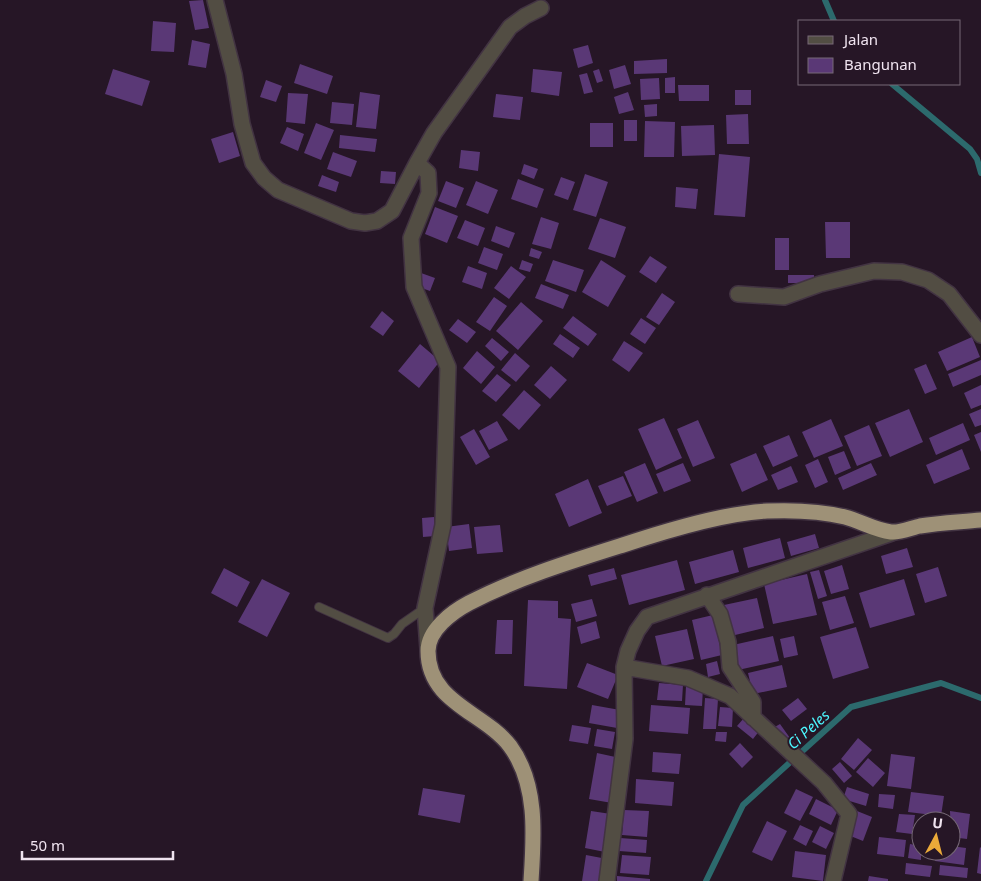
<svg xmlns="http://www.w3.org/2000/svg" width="981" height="881" font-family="'Noto Sans',sans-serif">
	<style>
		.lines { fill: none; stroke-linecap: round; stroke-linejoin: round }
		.stream { stroke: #2c6a6d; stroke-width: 6 }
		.building { fill: #5a3876 }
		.lane-casing { stroke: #423342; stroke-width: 10 }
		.street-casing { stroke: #423342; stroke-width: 18 }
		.highway-casing { stroke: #423342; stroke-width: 18 }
		.lane { stroke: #524d43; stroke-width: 8 }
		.street { stroke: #524d43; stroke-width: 15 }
		.highway { stroke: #9e9177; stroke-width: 15 }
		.labels { text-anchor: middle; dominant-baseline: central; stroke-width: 4; stroke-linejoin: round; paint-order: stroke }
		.water-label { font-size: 15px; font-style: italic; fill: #4cf7ff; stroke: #261626 }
	</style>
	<rect width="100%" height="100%" fill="#261626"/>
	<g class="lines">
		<path class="stream" d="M825,0L834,21
			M892,84L970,149L977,159L981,173
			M706,881L743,805L851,707L941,683L981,698"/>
	</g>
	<path class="building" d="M203,0L209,28L195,30L189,1Z
		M153,21L176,23L174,52L151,51Z
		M192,40L210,44L206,68L188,65Z
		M588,45L593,63L578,68L573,49Z
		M667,59V73L634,74V61Z
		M300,64L333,76L327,94L294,83Z
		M625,65L631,84L614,89L609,70Z
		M113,69L150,81L142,106L105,94Z
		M533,69L562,72L559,96L531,92Z
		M599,69L603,81L597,83L593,71Z
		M587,73L593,92L584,94L579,75Z
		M675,77V93H665V78Z
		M659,78L660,99L641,100L640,79Z
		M266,80L282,86L276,102L260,97Z
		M678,85H709V101H679Z
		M735,90H751V105H735Z
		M360,92L380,95L376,129L356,127Z
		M628,92L634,110L619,114L614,97Z
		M288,93L308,94L305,124L286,122Z
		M496,94L523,97L520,120L493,117Z
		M332,102L354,104L352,125L330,123Z
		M657,104V116L645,117L644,105Z
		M748,114L749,144H727L726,115Z
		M624,120H637V141H624Z
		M645,121L675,122L674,157H644Z
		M316,123L334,130L321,160L304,153Z
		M590,123H613V147H590Z
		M714,125L715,155L682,156L681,126Z
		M287,127L304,134L298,151L280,143Z
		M233,132L240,156L219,163L211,139Z
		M340,135L377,139L375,152L339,148Z
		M461,150L480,152L478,171L459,168Z
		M333,152L357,161L351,177L327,169Z
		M719,154L750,157L745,217L714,215Z
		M524,164L538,169L534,179L521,174Z
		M381,171L396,172L395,184L380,183Z
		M585,174L608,182L596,217L573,210Z
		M322,175L339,182L336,192L318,186Z
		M561,177L575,182L568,200L554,195Z
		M518,179L544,189L537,208L511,199Z
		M446,181L464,188L456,208L438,201Z
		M476,181L498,190L488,214L466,205Z
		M676,187L698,189L696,209L675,207Z
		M435,207L458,216L447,243L425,234Z
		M541,217L559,223L551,249L532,244Z
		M600,218L626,227L615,258L588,249Z
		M465,220L485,228L478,246L457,238Z
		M825,222H850V258H826Z
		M496,226L515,233L509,248L491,241Z
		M775,238H789V270H775Z
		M484,247L503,254L497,270L478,263Z
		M531,248L542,252L539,259L529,256Z
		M650,256L667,267L656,283L639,272Z
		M522,260L533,264L530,272L519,269Z
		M553,260L584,270L576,292L545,281Z
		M601,260L626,276L608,307L582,292Z
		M468,266L487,273L482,289L462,282Z
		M511,266L526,277L509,299L494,288Z
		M421,273L435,278L430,291L416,286Z
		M788,275H814V283H788Z
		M541,284L569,295L563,309L535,298Z
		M662,293L675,302L659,325L646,317Z
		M494,297L507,306L490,331L476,322Z
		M521,302L543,321L518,350L496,331Z
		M382,311L394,321L383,336L370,327Z
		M573,316L597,334L588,346L563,328Z
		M641,318L656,328L645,344L630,334Z
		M458,319L476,332L467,343L449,330Z
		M560,334L580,348L573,358L553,344Z
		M972,337L980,357L947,371L938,352Z
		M492,338L509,352L501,361L485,346Z
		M624,341L643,353L629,372L612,360Z
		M420,344L440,361L419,388L398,371Z
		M477,351L495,367L481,384L463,368Z
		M515,353L530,366L516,382L501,370Z
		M981,360V375L953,387L948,374Z
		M926,364L937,389L925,394L914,369Z
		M551,366L567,380L550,399L534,385Z
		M497,374L511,385L496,402L482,391Z
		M981,385V405L971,409L964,393Z
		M524,390L541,405L519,430L502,415Z
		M909,409L923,442L890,457L875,423Z
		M981,409V425L975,427L969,414Z
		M664,418L682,458L656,470L638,429Z
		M831,419L843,446L814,458L802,432Z
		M698,420L715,458L693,467L677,429Z
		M497,421L508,440L489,450L479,431Z
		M963,423L970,440L936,455L929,438Z
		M869,425L882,456L857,466L844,436Z
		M474,429L490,457L476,465L460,437Z
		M981,432V452L974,435Z
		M789,435L798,456L773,467L763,446Z
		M962,449L970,469L934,484L926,465Z
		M844,451L851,468L835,475L828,457Z
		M756,453L768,480L742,492L730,464Z
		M818,459L828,482L815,488L805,465Z
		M645,463L658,493L637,502L624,472Z
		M683,463L691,481L664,492L656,474Z
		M871,463L877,475L843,490L838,478Z
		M791,466L798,482L778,490L771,475Z
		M623,476L632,496L607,506L598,486Z
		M588,479L602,513L569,527L555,494Z
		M434,517L435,536L423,537L422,518Z
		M469,524L472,548L449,551L446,527Z
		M500,525L503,552L477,554L474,527Z
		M815,534L819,548L791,556L787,542Z
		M780,538L785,558L748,568L743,548Z
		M907,548L913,567L886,574L881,556Z
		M733,550L739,572L695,584L689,562Z
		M677,560L685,590L629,605L621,575Z
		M842,565L849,589L831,594L824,571Z
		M938,567L947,596L925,603L916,574Z
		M224,568L250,582L237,607L211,593Z
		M614,568L617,579L591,586L588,575Z
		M819,570L827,596L818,599L810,572Z
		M807,574L817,615L773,624L764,584Z
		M262,579L290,593L267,637L238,622Z
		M904,579L915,615L870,628L859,593Z
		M845,596L854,623L830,630L822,602Z
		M757,598L764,628L731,636L724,605Z
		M592,599L597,616L576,622L571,604Z
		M528,600L558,601V618L571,619L567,689L524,686Z
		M713,615L722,655L701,660L692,620Z
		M497,620H513L512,654H495Z
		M596,621L600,638L581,644L577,627Z
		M856,627L869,668L833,679L820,637Z
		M687,629L694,659L662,666L655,636Z
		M773,636L779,661L738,670L733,645Z
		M794,636L798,655L784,658L780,639Z
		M717,661L720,674L708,677L706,664Z
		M587,663L618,675L608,699L577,687Z
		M782,665L787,687L753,694L748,673Z
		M659,683L683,685L682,701L657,700Z
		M686,686L703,687L702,706L685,705Z
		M705,698L718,699L716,729H703Z
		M798,698L807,709L791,721L782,710Z
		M592,705L620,710L617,728L589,723Z
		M651,705L690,708L688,734L649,731Z
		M720,707L733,708L732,727L718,726Z
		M744,718L760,730L753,739L737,726Z
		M780,724L790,738L783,742L773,728Z
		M572,725L591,728L588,744L569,741Z
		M597,729L615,732L612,749L594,746Z
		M716,732H727L726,742L715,741Z
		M858,738L872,750L854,770L841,759Z
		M740,743L753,757L742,768L729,754Z
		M653,752L681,754L679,774L652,772Z
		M597,753L620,758L612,803L589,799Z
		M891,754L915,757L911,789L887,786Z
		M868,758L885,773L873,787L856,772Z
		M840,762L852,776L844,783L832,769Z
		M636,779L674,782L672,806L635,803Z
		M847,787L869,794L866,806L843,799Z
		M423,788L465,795L460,823L418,815Z
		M796,789L813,797L800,821L784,813Z
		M911,792L944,796L941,816L908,812Z
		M879,794L895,795L893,809L878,807Z
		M816,799L838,810L831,825L809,814Z
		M624,810L649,811L647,837L622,835Z
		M591,811L611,814L605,852L585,848Z
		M857,811L872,817L863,841L848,835Z
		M950,811L970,814L967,839L951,837Z
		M899,814L915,815L912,834L896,832Z
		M767,821L787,831L772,861L752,852Z
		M800,825L813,831L806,846L793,839Z
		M820,826L834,833L826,849L812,842Z
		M879,837L906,840L904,857L877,854Z
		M620,838L647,840L646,853L619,851Z
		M910,844L921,846V860L908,858Z
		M951,846L966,848L964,865L935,861L937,851H951Z
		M980,847L981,848V874L977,873Z
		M795,851L826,855L823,881L792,877Z
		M586,855L607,859L603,881H582Z
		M622,855L651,857L649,875L620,873Z
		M906,863L932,866L930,877L905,874Z
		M940,865L968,868L967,878L939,875Z
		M617,876L650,879V881H617Z
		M869,876L888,879V881H868Z"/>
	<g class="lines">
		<defs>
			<path id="lane" d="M319,607L388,638L394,634L402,624L425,608"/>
			<path id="street" d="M215,0L234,74L242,124L253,163L264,178L278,190L351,221L365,223L377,221L392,211L417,163L428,173L429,193L411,238L414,287L448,367L443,525L425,608L428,649
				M417,163L434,133L510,27L525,16L541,8
				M738,294L784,297L820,284L874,271L902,272L928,280L949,294L981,335
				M707,595L720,614L728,642L730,667L753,702V718
				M624,667L688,678L730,696L824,783L849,814L833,881
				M607,881L625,739L624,667L628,651L637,631L647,617L892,533"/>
			<path id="highway" d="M531,881C534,836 538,784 510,746C484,712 428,703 428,651C428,630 452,612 469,603C517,578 572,561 623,545C665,531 724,513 767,511C793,510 821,511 845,517C860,521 875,530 891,532C900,533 911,528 920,526C940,523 961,522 981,520"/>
		</defs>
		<use href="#lane" class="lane-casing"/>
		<use href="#street" class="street-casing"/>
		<use href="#highway" class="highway-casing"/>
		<use href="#lane" class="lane"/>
		<use href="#street" class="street"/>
		<use href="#highway" class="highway"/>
	</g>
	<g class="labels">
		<g class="water-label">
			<text transform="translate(808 729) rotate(-42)">Ci Peles</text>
		</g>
	</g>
	<rect x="798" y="20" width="162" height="65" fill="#261626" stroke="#766876"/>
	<rect x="808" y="36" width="25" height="8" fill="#524d43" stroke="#766876"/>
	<text x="844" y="45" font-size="15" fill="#efe3ef">Jalan</text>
	<rect x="808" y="58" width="25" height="15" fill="#5a3876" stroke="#766876"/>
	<text x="844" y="70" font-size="15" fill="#efe3ef">Bangunan</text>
	<g transform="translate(936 836) rotate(7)"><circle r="24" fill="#261626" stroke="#766876"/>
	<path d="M0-4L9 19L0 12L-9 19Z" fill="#ebaa39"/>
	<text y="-8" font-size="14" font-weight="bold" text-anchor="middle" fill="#efe3ef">U</text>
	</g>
	<path d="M22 851v8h151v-8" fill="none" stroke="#efe3ef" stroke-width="2.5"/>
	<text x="30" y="851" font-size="15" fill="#efe3ef" stroke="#261626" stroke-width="4" paint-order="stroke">50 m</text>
</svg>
